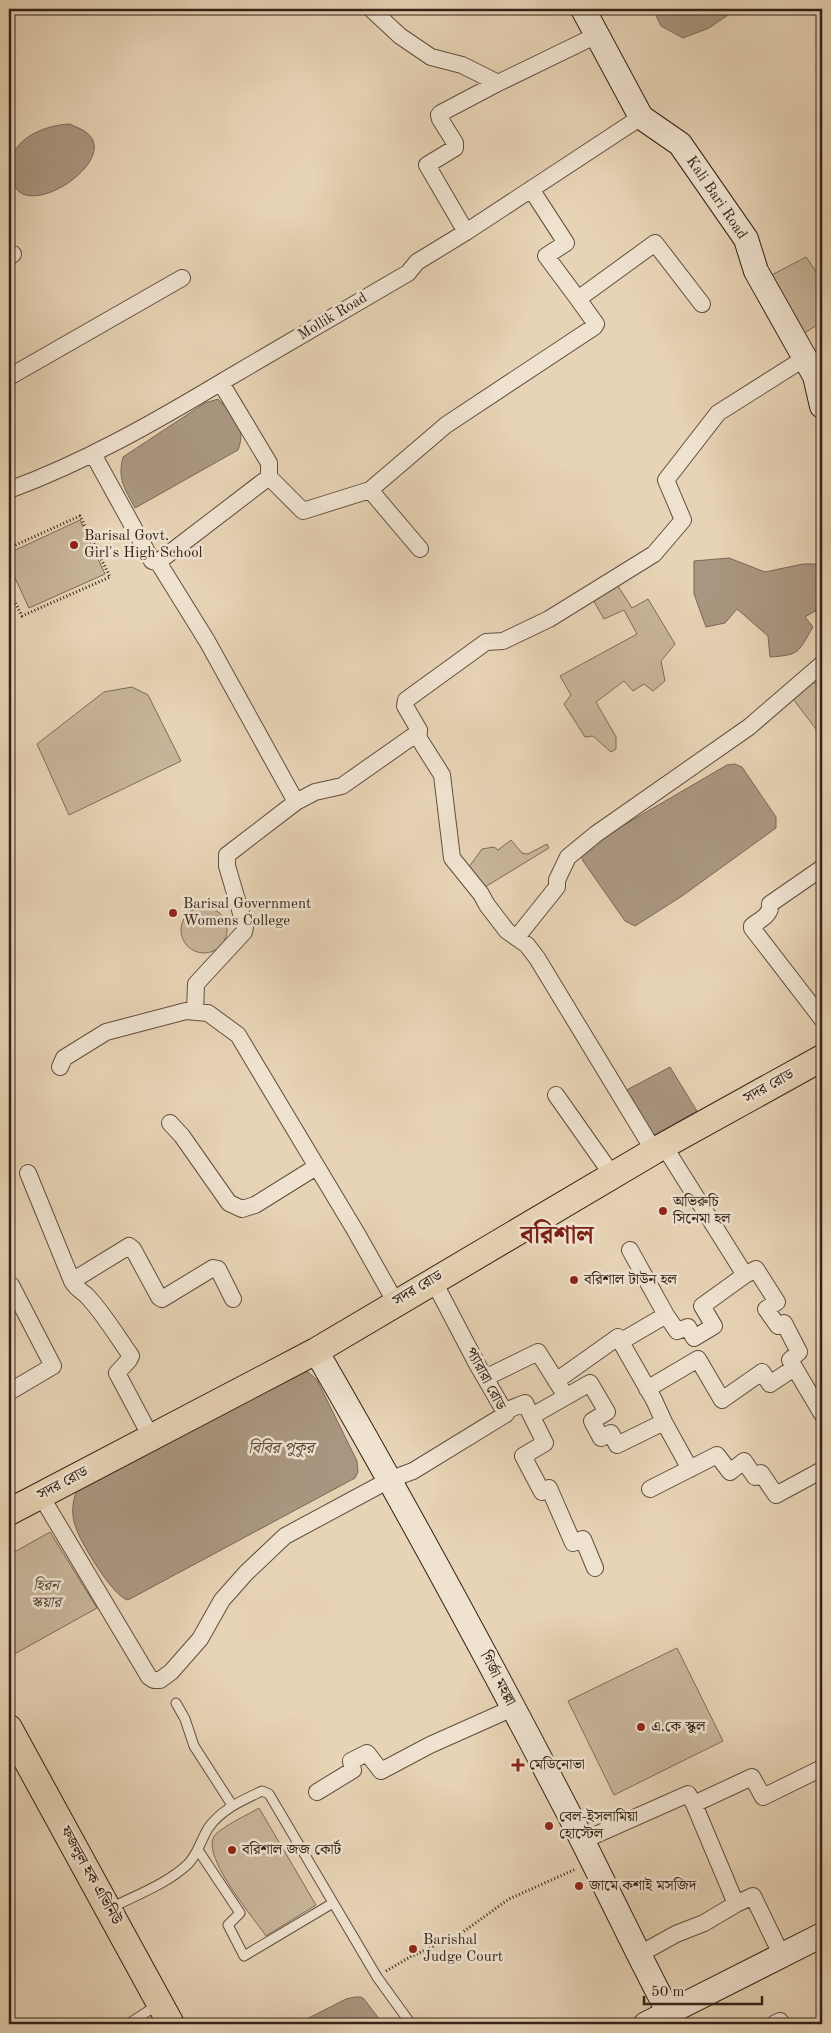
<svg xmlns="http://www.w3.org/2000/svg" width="831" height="2033" font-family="'Old Standard TT','Noto Serif Bengali',serif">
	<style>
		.green { fill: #c8b59a; stroke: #7e6b59 }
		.water { fill: #aa9680; stroke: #7a6756 }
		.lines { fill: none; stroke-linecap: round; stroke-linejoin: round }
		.lane-casing { stroke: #604e3f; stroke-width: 11 }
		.street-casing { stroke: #604e3f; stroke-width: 18 }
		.secondary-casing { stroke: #332118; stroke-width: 26 }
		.primary-casing { stroke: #332118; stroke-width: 28 }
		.path { stroke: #332118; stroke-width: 3; stroke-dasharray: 1 2.5; stroke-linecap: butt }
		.lane { stroke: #efe2cf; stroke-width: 9 }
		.street { stroke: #efe2cf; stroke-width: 16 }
		.secondary { stroke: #efe2cf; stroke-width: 24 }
		.primary { stroke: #e7d3b5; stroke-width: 26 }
		.poi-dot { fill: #8f2418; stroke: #efe2cf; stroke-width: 2 }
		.labels { text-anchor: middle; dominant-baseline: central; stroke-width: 5; stroke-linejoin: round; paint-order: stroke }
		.street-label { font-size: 15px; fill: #332118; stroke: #efe2cf }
		.poi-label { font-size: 15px; fill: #332118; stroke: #efe2cf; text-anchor: start }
		.park-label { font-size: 15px; font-style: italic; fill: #584638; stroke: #efe2cf }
		.water-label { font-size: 16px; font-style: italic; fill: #5d4a3c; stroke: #efe2cf }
		.town-label { font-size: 25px; font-weight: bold; fill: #7a1f14; stroke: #efe2cf }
	</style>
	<rect width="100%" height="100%" fill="#e7d3b5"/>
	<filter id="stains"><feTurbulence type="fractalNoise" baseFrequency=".004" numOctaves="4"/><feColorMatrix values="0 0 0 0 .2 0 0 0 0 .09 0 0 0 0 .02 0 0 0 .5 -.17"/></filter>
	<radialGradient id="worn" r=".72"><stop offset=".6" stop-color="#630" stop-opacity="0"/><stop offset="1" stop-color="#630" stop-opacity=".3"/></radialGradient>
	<path class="green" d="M806,257L822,280V322L798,337L764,279Z
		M80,520L105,574L29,608L9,565V553Z
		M616,583L632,608L648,599L675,644L661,661L665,681L653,691L644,684L633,691L624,681L596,702L616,737V749L611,752L593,736L585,737L564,704L571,695L560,676L637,634L624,610L604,619L592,598Z
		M809,680L822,687V726L816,729L790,695Z
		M132,687L148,695L181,761L69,815L37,744L104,692Z
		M511,840L522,853L528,854L547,844L549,848L480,890L466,871L482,849L494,847L498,850Z
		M181 930a23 23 0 1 1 46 0a23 23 0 1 1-46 0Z
		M50,1532L97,1608L9,1657V1555Z
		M677,1648L723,1741L614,1795L568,1701Z
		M259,1808L316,1905L266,1936C254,1918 197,1852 216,1834C225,1825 247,1815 259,1808Z"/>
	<path class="water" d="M653,9H733L734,11L709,28L683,38L661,26Z
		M70,124C75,127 83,129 87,133C116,156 51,206 23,194C16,191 13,184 12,176C3,142 42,125 70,124Z
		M218,399C233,415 247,427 238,450L135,508C125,489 117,479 123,457L205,403Z
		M729,558L765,572L803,564H816L822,569V607L805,617L813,627C798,652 801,655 770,657L768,636L737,609L725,623L706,627L694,594V561Z
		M735,764L742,767L776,817V828L682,896L635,926L625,921L583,861L580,853L588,846L727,765Z
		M670,1067L697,1111L650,1138L621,1093Z
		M296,1371L308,1372L317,1380L357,1461L358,1472L355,1478L128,1600C113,1597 81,1543 76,1528C71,1515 72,1502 77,1490Z
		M355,1997H361L364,1999L383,2024H297L346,1999Z"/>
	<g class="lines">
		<defs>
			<path id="lane" d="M176,1703L185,1719L194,1746L232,1805
				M198,1850L240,1913L228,1925L244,1956L333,1903
				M111,1908C136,1895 167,1884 188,1864C198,1854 201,1839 209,1827C222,1809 243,1800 262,1791L269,1794L377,1977L411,2024
				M128,2024L159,2004"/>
			<path id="street" d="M371,9L400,36L431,57L462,65L498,83L597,35
				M531,189L566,243L546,256L578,299L655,243L702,304
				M466,232L427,165L455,148V143L440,119L439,115L441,113L498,83
				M9,257L13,254
				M9,377L182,278
				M93,454L152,561L158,562L269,477V463L221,383
				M269,477L303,511L370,490L420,549
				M9,490C85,462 155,422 225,380C286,345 347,309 408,273L417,262L466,232L641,117
				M370,490L446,425L594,327L596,324L578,299
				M158,562L207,641L296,802
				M419,732L418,737L442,775L452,858L481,894L487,905L507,931L527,945L537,958L654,1151
				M822,868L770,904C772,915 759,920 752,926V928L822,1019
				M517,937L557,887V880L568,857L596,834L749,727L822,664
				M195,1012L196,984L244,932L245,927L227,866V855L296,802L315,792L342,786L416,734L419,730L405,706L406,700L486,642L503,641L549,619L654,554L683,520L666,480L718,413L805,358
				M60,1067L64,1058L106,1032L186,1011L208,1013L238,1035L356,1232L396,1303
				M556,1095L613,1176
				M170,1123L182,1136L229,1203L242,1209L255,1205L316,1167
				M664,1146L745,1275L756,1269L777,1302L766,1309L778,1326L784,1323L799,1352L790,1360L822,1414
				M28,1173L72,1281C76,1288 80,1290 86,1295C102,1311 117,1336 131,1356L129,1360L117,1373L151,1437
				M72,1281L129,1246L133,1249L159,1297L162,1299L213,1268L218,1269L233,1299
				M666,1315L677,1331L688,1327L694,1338L714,1326L702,1306L745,1275
				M620,1342L666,1315L630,1250
				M485,1378L538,1352L562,1390
				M556,1381L618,1337L654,1400L664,1422
				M647,1389L698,1359L722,1400L762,1372L770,1384L794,1368
				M9,1392L53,1366L11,1285
				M505,1411L525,1403L545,1443L523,1456L542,1492L549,1488L573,1543L583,1539L595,1568
				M532,1416L590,1383L607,1412L592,1421L601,1438L611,1433L617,1445L664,1422L690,1469
				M650,1489L717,1455L730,1472L744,1461L755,1477L761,1473L776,1495L822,1470
				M41,1496L149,1677L154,1680H160L171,1672L200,1639L222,1600L246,1573L285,1536L391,1479L413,1471L506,1414L477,1364L433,1280
				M317,1792L353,1770L351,1761L367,1753L381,1771L430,1745L513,1708
				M694,1804L736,1904L753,1896L782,1956
				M582,1841L688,1794L694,1804L752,1777L763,1797L822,1768
				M638,1955L676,1934L704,1923L736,1904
				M774,2024L780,2021L782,2024"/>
			<path id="secondary" d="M583,9L641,117L680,144L746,239L756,271L815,376L822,406
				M316,1351C404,1503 488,1658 569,1814C603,1880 634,1947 669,2013
				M646,2024L822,1935"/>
			<path id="primary" d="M9,1512L316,1351L654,1151L822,1058
				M9,1728L171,2024"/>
		</defs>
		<use href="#lane" class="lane-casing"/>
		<use href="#street" class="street-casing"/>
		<use href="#secondary" class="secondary-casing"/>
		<use href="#primary" class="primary-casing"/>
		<path class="path" d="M9,548L80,516L110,577L22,616L9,590
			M386,1971L410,1957L460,1934L509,1899L576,1869"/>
		<use href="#lane" class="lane"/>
		<use href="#street" class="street"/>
		<use href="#secondary" class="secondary"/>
		<use href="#primary" class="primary"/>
	</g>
	<g class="poi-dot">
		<circle cx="74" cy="545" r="5"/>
		<circle cx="173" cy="913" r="5"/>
		<circle cx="663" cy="1211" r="5"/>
		<circle cx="574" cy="1280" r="5"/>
		<circle cx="641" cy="1727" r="5"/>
		<path d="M515.5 1757.5h5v5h5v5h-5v5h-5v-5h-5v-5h5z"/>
		<circle cx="549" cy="1826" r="5"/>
		<circle cx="232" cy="1850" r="5"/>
		<circle cx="579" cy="1886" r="5"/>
		<circle cx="413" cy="1949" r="5"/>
	</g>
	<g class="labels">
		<g class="street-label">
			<text transform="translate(716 198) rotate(56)">Kali Bari Road</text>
			<text transform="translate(333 317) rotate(-31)">Mollik Road</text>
			<text transform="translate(769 1087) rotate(-29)">সদর রোড</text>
			<text transform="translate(418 1289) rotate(-31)">সদর রোড</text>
			<text transform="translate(485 1379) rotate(62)">প্যারারা রোড</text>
			<text transform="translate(63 1484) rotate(-28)">সদর রোড</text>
			<text transform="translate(497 1679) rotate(62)">গির্জা মহল্লা</text>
			<text transform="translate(90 1876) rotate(61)">ফজলুল হক এভিনিউ</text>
		</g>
		<g class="poi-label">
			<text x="84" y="536">Barisal Govt.<tspan x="84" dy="17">Girl's High School</tspan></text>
			<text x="183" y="904">Barisal Government<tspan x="183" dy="17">Womens College</tspan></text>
			<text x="673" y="1202">অভিরুচি<tspan x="673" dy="17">সিনেমা হল</tspan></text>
			<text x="584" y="1280">বরিশাল টাউন হল</text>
			<text x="651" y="1727">এ.কে স্কুল</text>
			<text x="529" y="1765">মেডিনোভা</text>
			<text x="559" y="1817">বেল-ইসলামিয়া<tspan x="559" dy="17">হোস্টেল</tspan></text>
			<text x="242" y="1850">বরিশাল জজ কোর্ট</text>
			<text x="589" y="1886">জামে কশাই মসজিদ</text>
			<text x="423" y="1940">Barishal<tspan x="423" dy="17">Judge Court</tspan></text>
		</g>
		<g class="park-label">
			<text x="46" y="1586">হিরন<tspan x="46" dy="17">স্কয়ার</tspan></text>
		</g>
		<g class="water-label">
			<text x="281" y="1449">বিবির পুকুর</text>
		</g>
		<g class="town-label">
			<text x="557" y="1236">বরিশাল</text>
		</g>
	</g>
	<rect width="831" height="2033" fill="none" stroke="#e7d3b5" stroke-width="30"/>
	<rect x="10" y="10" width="811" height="2013" fill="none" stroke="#332118" stroke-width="2.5"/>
	<rect x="15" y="15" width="801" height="2003" fill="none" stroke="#332118"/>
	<path d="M644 1996v8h118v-8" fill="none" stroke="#332118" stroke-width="2.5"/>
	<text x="651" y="1996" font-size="15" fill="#332118" stroke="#efe2cf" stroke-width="4" paint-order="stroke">50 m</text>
	<rect width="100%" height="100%" filter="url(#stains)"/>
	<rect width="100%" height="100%" fill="url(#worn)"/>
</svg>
